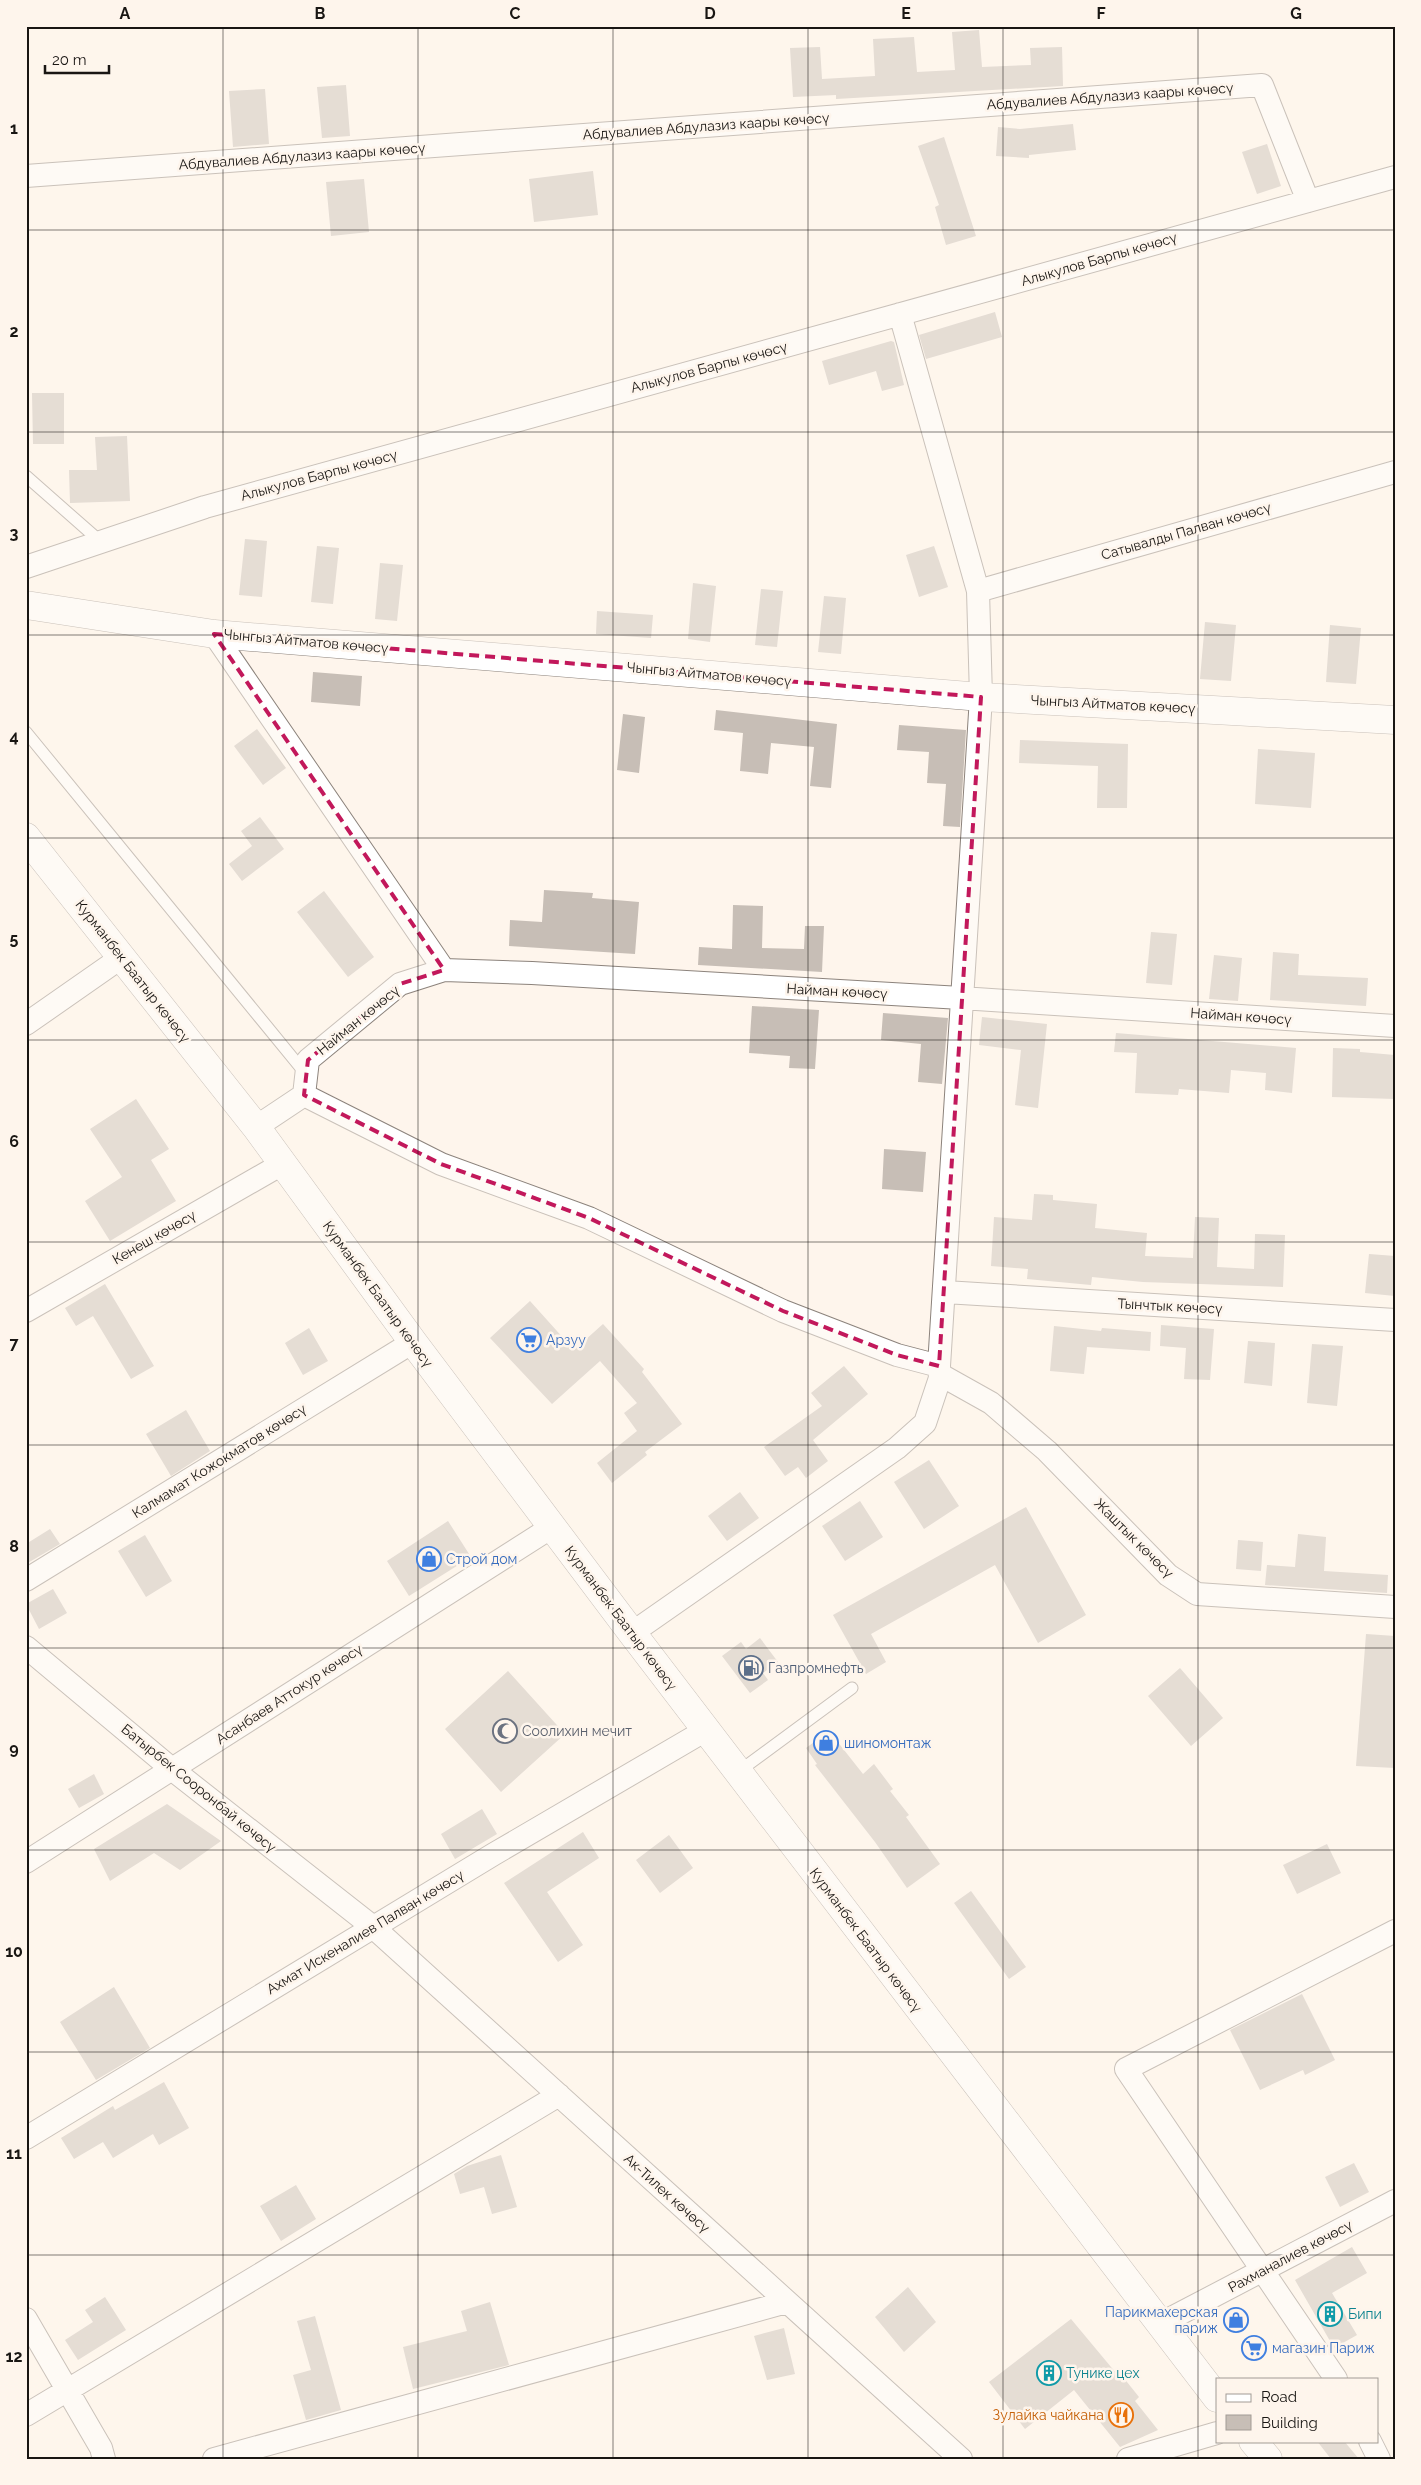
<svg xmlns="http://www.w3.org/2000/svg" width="1421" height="2485" font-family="Raleway,sans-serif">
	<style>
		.building { fill: #c7beb6 }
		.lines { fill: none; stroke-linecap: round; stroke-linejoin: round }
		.service-casing { stroke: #8c837c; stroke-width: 13 }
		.minor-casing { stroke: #8c837c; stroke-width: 24 }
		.secondary-casing { stroke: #8c837c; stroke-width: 29 }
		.trunk-casing { stroke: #8c837c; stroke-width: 29 }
		.service { stroke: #fff; stroke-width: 11 }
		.minor { stroke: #fff; stroke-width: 22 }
		.secondary { stroke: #fff; stroke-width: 28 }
		.trunk { stroke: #fff; stroke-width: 28 }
		.marked { fill: none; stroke: #c2185b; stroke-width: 4; stroke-dasharray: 10 6; stroke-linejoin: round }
		.grid { fill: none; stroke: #191613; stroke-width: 1; stroke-opacity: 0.55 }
		.labels { text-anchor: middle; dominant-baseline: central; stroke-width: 5; stroke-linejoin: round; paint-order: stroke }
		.street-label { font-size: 14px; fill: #191613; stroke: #fef5ec }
		.shop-label { font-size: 14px; fill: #366cbe; stroke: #fef5ec; text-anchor: start }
		.service-label { font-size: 14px; fill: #4e5e75; stroke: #fef5ec; text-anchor: start }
		.worship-label { font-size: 14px; fill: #5b616d; stroke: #fef5ec; text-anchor: start }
		.culture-label { font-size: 14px; fill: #0d838f; stroke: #fef5ec; text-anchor: start }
		.food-label { font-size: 14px; fill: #c56008; stroke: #fef5ec; text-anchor: end }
		.neatline { fill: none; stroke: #191613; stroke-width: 2 }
		.grid-label { font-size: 16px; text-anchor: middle; font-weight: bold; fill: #191613 }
	</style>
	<rect width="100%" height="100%" fill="#fef5ec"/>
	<path class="building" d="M979,30L982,67L1031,65L1030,48L1062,47L1063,86L836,99V95L793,97L790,48L820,47L822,79L875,76L873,39L914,37L917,72L955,70L952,32Z
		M346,85L350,136L322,138L317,87Z
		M265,89L269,144L233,147L229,91Z
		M1073,124L1076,150L1029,155V158L996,156L998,127L1020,129Z
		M944,137L976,236L946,245L935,207L939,205L918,146Z
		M1267,144L1281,186L1257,194L1242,152Z
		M593,171L598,215L534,222L529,179Z
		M364,179L369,232L331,236L326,182Z
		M995,312L1002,337L926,359L919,335Z
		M891,341L894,342L904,385L882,391L876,371L829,385L822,361Z
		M32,393H64V444H33Z
		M127,436L130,501L70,503L69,470H97L95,437Z
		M245,539L267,541L262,597L239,595Z
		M317,546L339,548L333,604L311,602Z
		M934,546L948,587L919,597L906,555Z
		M380,563L403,565L397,621L375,619Z
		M693,583L716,586L710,642L688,639Z
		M761,589L783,591L777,647L755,645Z
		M824,596L846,598L841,654L818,652Z
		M597,611L653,615L651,638L596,634Z
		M1205,622L1236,625L1231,681L1200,679Z
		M1330,625L1361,628L1356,684L1326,682Z
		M313,672L362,676L360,706L311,702Z
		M716,710L837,724L831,788L810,786L814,747L771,743L768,774L740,771L743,733L714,730Z
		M623,714L645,717L639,773L617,770Z
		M899,725L966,730L960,827L943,826L946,784L927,783L929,752L897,750Z
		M257,729L286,768L263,785L234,746Z
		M1020,740L1128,744L1127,808H1097L1098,766L1019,763Z
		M1258,749L1315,753L1311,808L1255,804Z
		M260,817L284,849L242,881L229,864L252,846L241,831Z
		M544,890L593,893L592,898L639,902L635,954L509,946L510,920L542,922Z
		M324,891L374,957L348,977L297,912Z
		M733,905L763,906L762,948L804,949L805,926H824L822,972L698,965L699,947L732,949Z
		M1151,932L1177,934L1172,985L1146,983Z
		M1273,952L1299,954L1298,975L1368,978L1366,1006L1270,1000Z
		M1214,955L1242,958L1238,1001L1209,999Z
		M752,1006L819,1010L815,1069L789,1068L790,1056L749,1053Z
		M883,1013L948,1018L942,1084L918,1082L921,1044L881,1040Z
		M982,1017L1047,1024L1038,1108L1015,1105L1021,1050L979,1045Z
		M1116,1033L1296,1048L1292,1093L1265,1090L1266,1073L1231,1070L1229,1093L1179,1089L1178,1095L1135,1093L1137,1053L1114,1052Z
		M1333,1048L1360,1049V1052L1395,1055V1099L1332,1097Z
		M136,1099L169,1149L151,1160L176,1201L110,1241L85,1201L122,1177L90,1129Z
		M884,1149L926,1152L923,1192L882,1189Z
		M1034,1194L1053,1195V1200L1097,1204L1095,1228L1147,1233L1145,1256L1193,1258L1195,1217L1219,1218L1217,1267L1254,1269L1255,1234L1285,1235L1283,1287L1143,1282L1092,1277L1091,1285L1027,1279L1028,1269L991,1266L994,1217L1032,1220Z
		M1369,1254L1395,1256V1296L1365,1293Z
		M105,1284L154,1366L131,1379L93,1316L76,1326L65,1308Z
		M530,1301L574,1350L603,1324L644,1369L642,1372L682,1424L645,1452L647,1455L612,1483L597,1463L637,1431L624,1413L637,1403L600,1361L552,1404L490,1338Z
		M1161,1325L1214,1329L1210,1380L1184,1379L1186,1348L1160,1346Z
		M1054,1326L1101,1331L1102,1328L1151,1332L1150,1351L1087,1347L1084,1374L1050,1371Z
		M309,1328L328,1361L303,1375L285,1343Z
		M1248,1341L1275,1343L1272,1386L1244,1383Z
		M1312,1344L1343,1346L1337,1406L1307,1403Z
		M844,1366L868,1394L813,1440L828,1461L806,1478L798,1467L785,1476L764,1447L822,1406L811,1393Z
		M186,1410L210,1451L171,1476L146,1434Z
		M929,1460L959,1506L924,1529L894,1482Z
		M740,1492L759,1518L727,1541L708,1516Z
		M860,1501L883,1537L845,1561L822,1526Z
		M1026,1507L1086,1615L1038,1643L995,1565L871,1634L886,1662L866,1674L833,1615Z
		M448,1521L471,1557L409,1596L387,1561Z
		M50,1529L60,1544L26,1564V1544Z
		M1298,1534L1326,1537L1324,1571L1388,1575L1387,1593L1265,1585L1267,1565L1295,1567Z
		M145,1535L172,1581L146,1597L118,1551Z
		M1238,1540L1263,1542L1261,1571L1236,1569Z
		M53,1589L67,1613L39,1629L26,1604Z
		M1366,1634L1395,1636V1768L1356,1766Z
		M760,1638L778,1662L763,1673L768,1680L750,1693L722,1656L741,1642L746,1649Z
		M1180,1668L1223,1718L1191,1746L1148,1696Z
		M508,1671L565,1734L501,1792L445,1729Z
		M829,1731L863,1774L874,1764L893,1789L890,1791L909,1815L906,1817L940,1864L907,1888L875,1842L815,1765L817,1764L806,1748Z
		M94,1774L104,1794L79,1808L68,1789Z
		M167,1804L221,1841L180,1870L154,1853L110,1881L94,1849Z
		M482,1809L497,1834L455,1859L441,1834Z
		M583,1832L599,1858L547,1892L583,1945L558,1962L504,1883Z
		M669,1835L693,1868L660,1893L636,1860Z
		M1327,1844L1341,1873L1297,1894L1283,1865Z
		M971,1891L1026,1967L1009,1979L954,1903Z
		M114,1987L150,2048L96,2080L60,2022Z
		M1302,1994L1335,2060L1305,2075L1303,2070L1260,2090L1230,2030Z
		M164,2082L189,2128L159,2145L153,2134L113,2158L103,2142L74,2159L61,2138L113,2106L115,2110Z
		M501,2155L517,2207L492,2214L484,2187L460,2194L454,2174L467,2166Z
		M1354,2163L1369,2192L1340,2207L1325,2177Z
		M296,2185L316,2219L281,2241L260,2206Z
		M1352,2247L1367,2273L1332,2293L1357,2335L1334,2348L1295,2280Z
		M908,2287L936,2322L904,2352L875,2317Z
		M105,2297L126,2330L78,2360L65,2340L93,2322L85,2310Z
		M490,2302L509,2365L413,2389L403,2347L467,2331L461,2311Z
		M315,2316L341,2410L306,2420L293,2375L311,2370L297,2321Z
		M1071,2319L1121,2379L1123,2377L1139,2397L1135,2401L1158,2430L1120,2447L1074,2390L1025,2429L989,2382Z
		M784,2328L795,2374L767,2380L754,2336Z
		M1317,2441H1344L1359,2459H1331Z"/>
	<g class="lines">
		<defs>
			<path id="service" d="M26,476L101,542
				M26,732L305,1073
				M738,1772L852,1688"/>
			<path id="minor" d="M26,176L1262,85L1308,201
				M26,567L205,507L1395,177
				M978,591L1395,472
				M214,634L444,970
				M26,1024L122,957
				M304,1095L441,1164L589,1218L783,1311L897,1355L939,1366
				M256,1127L304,1095L308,1060L400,984L444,970L532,973L961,998L1395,1026
				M945,1292L1395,1320
				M26,1311L282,1164
				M941,1375L991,1403L1047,1451L1168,1575L1197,1594L1395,1607
				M26,1580L413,1342
				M632,1633L897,1448L925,1423L940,1378L939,1366L981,697L978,591L900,314
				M26,1647L173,1770L373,1927L961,2459
				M26,1862L552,1527
				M26,2138L494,1854L706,1730
				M26,2319L101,2448L104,2459
				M1160,2324L1395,2201
				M1336,2379L1126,2069L1395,1931
				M26,2415L559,2095
				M1370,2441L1379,2459
				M214,2459L787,2302
				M1128,2459L1217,2433"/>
			<path id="secondary" d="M26,605L214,634L981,697L1395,720"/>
			<path id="trunk" d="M26,837L256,1127L413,1342L632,1633L1217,2398
				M1253,2441L1268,2459"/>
		</defs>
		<use href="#service" class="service-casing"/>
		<use href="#minor" class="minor-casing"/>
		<use href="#secondary" class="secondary-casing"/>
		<use href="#trunk" class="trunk-casing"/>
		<use href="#service" class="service"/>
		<use href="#minor" class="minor"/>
		<use href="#secondary" class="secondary"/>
		<use href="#trunk" class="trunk"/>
	</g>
	<path d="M0 0H1421V2485H0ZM214,634L981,697L939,1366L897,1355L783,1311L589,1218L441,1164L304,1095L308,1060L400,984L444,970Z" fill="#fef5ec" fill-opacity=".55" fill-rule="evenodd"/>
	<path class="marked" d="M214,634L981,697L939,1366L897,1355L783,1311L589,1218L441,1164L304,1095L308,1060L400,984L444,970Z"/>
	<path class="grid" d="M223,26V2459M418,26V2459M613,26V2459M808,26V2459M1003,26V2459M1198,26V2459M26,230H1395M26,432H1395M26,635H1395M26,838H1395M26,1040H1395M26,1242H1395M26,1445H1395M26,1648H1395M26,1850H1395M26,2052H1395M26,2255H1395"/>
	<defs>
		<symbol id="supermarket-ring" viewBox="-11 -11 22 22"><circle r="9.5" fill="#fef5ec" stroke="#3f7fe0" stroke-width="1.5"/><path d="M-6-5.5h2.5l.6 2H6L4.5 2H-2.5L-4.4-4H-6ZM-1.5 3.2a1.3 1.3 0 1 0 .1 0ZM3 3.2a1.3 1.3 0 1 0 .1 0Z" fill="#3f7fe0"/></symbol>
		<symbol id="shop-ring" viewBox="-11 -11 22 22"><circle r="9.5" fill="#fef5ec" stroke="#3f7fe0" stroke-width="1.5"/><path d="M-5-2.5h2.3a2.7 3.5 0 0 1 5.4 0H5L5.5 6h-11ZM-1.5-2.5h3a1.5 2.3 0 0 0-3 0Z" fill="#3f7fe0"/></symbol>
		<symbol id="fuel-ring" viewBox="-11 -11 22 22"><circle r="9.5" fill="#fef5ec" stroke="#5c6f8a" stroke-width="1.5"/><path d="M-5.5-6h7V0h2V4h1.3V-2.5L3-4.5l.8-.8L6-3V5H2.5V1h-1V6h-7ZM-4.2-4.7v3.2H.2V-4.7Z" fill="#5c6f8a"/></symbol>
		<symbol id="mosque-ring" viewBox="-11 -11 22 22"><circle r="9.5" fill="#fef5ec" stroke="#6b7280" stroke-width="1.5"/><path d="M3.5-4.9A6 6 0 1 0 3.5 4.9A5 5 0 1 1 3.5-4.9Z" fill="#6b7280"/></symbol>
		<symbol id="building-ring" viewBox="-11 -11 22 22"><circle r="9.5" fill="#fef5ec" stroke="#0f9aa8" stroke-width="1.5"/><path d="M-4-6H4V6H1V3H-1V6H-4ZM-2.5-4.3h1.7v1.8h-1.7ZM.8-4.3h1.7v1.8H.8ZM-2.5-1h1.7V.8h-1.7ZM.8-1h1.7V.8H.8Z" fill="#0f9aa8"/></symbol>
		<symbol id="restaurant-ring" viewBox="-11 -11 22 22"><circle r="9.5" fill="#fef5ec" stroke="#e8710a" stroke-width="1.5"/><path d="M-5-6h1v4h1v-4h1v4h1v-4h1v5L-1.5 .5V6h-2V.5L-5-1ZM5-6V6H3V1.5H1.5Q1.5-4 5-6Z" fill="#e8710a"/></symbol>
	</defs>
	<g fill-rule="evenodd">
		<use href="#supermarket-ring" x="515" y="1326" width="28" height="28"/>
		<use href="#shop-ring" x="415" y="1545" width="28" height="28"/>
		<use href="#fuel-ring" x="737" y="1654" width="28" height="28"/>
		<use href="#mosque-ring" x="491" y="1717" width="28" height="28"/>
		<use href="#shop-ring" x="812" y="1729" width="28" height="28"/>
		<use href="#building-ring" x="1316" y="2300" width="28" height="28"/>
		<use href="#shop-ring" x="1222" y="2306" width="28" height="28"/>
		<use href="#supermarket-ring" x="1240" y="2334" width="28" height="28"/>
		<use href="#building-ring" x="1035" y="2359" width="28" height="28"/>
		<use href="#restaurant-ring" x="1107" y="2401" width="28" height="28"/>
	</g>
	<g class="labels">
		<g class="street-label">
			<text transform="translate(1110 96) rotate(-4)">Абдувалиев Абдулазиз каары көчөсү</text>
			<text transform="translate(706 126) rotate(-4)">Абдувалиев Абдулазиз каары көчөсү</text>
			<text transform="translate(302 156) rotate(-4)">Абдувалиев Абдулазиз каары көчөсү</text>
			<text transform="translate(1099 259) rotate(-16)">Алыкулов Барпы көчөсү</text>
			<text transform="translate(709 367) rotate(-15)">Алыкулов Барпы көчөсү</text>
			<text transform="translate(319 475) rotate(-15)">Алыкулов Барпы көчөсү</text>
			<text transform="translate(1186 531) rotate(-16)">Сатывалды Палван көчөсү</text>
			<text transform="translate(306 641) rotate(5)">Чынгыз Айтматов көчөсү</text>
			<text transform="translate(709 674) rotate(5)">Чынгыз Айтматов көчөсү</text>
			<text transform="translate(1113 704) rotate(3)">Чынгыз Айтматов көчөсү</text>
			<text transform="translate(133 971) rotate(52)">Курманбек Баатыр көчөсү</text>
			<text transform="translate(837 991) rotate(3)">Найман көчөсү</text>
			<text transform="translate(1241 1016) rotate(4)">Найман көчөсү</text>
			<text transform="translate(358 1020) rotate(-39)">Найман көчөсү</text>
			<text transform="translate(154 1237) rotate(-30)">Кенеш көчөсү</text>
			<text transform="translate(378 1294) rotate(54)">Курманбек Баатыр көчөсү</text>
			<text transform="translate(1170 1306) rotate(3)">Тынчтык көчөсү</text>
			<text transform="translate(219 1461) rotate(-32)">Калмамат Кожокматов көчөсү</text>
			<text transform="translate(1134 1538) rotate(45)">Жаштык көчөсү</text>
			<text transform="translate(621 1618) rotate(53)">Курманбек Баатыр көчөсү</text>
			<text transform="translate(289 1694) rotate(-33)">Асанбаев Аттокур көчөсү</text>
			<text transform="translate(199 1788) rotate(39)">Батырбек Сооронбай көчөсү</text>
			<text transform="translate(365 1932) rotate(-31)">Ахмат Искеналиев Палван көчөсү</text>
			<text transform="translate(866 1940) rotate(53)">Курманбек Баатыр көчөсү</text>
			<text transform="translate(667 2193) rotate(42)">Ак-Тилек көчөсү</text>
			<text transform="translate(1290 2256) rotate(-28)">Рахманалиев көчөсү</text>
		</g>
		<g class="shop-label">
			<text x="546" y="1340">Арзуу</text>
			<text x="446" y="1559">Строй дом</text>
			<text x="844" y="1743">шиномонтаж</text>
			<text x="1218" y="2312" text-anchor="end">Парикмахерская<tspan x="1218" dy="16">париж</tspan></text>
			<text x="1272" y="2348">магазин Париж</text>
		</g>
		<g class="service-label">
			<text x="768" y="1668">Газпромнефть</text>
		</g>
		<g class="worship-label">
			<text x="522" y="1731">Соолихин мечит</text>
		</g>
		<g class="culture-label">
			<text x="1348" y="2314">Бипи</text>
			<text x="1066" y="2373">Тунике цех</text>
		</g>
		<g class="food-label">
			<text x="1104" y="2415">Зулайка чайкана</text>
		</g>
	</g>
	<rect width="1421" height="2485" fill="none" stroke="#fef5ec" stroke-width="55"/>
	<rect x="1216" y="2378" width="162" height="65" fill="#fef5ec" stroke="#a29c95"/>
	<rect x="1226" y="2394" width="25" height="8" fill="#ffffff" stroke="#a29c95"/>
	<text x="1261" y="2402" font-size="15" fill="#191613">Road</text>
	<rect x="1226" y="2415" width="25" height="15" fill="#c7beb6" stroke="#a29c95"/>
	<text x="1261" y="2428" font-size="15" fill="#191613">Building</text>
	<path d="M45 65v8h64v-8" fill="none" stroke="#191613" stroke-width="2.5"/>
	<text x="52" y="65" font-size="15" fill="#191613" stroke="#fef5ec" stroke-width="4" paint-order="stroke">20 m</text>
	<rect x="28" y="28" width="1366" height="2430" class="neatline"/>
	<g class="grid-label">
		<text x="125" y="19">A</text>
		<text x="320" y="19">B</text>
		<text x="515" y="19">C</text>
		<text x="710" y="19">D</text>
		<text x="906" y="19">E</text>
		<text x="1101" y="19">F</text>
		<text x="1296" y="19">G</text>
		<text x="14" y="134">1</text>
		<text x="14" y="337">2</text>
		<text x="14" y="539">3</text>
		<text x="14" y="742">4</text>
		<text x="14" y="944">5</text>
		<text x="14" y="1147">6</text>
		<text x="14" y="1349">7</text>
		<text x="14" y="1552">8</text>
		<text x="14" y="1754">9</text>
		<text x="14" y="1957">10</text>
		<text x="14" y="2159">11</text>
		<text x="14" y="2362">12</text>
	</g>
</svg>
